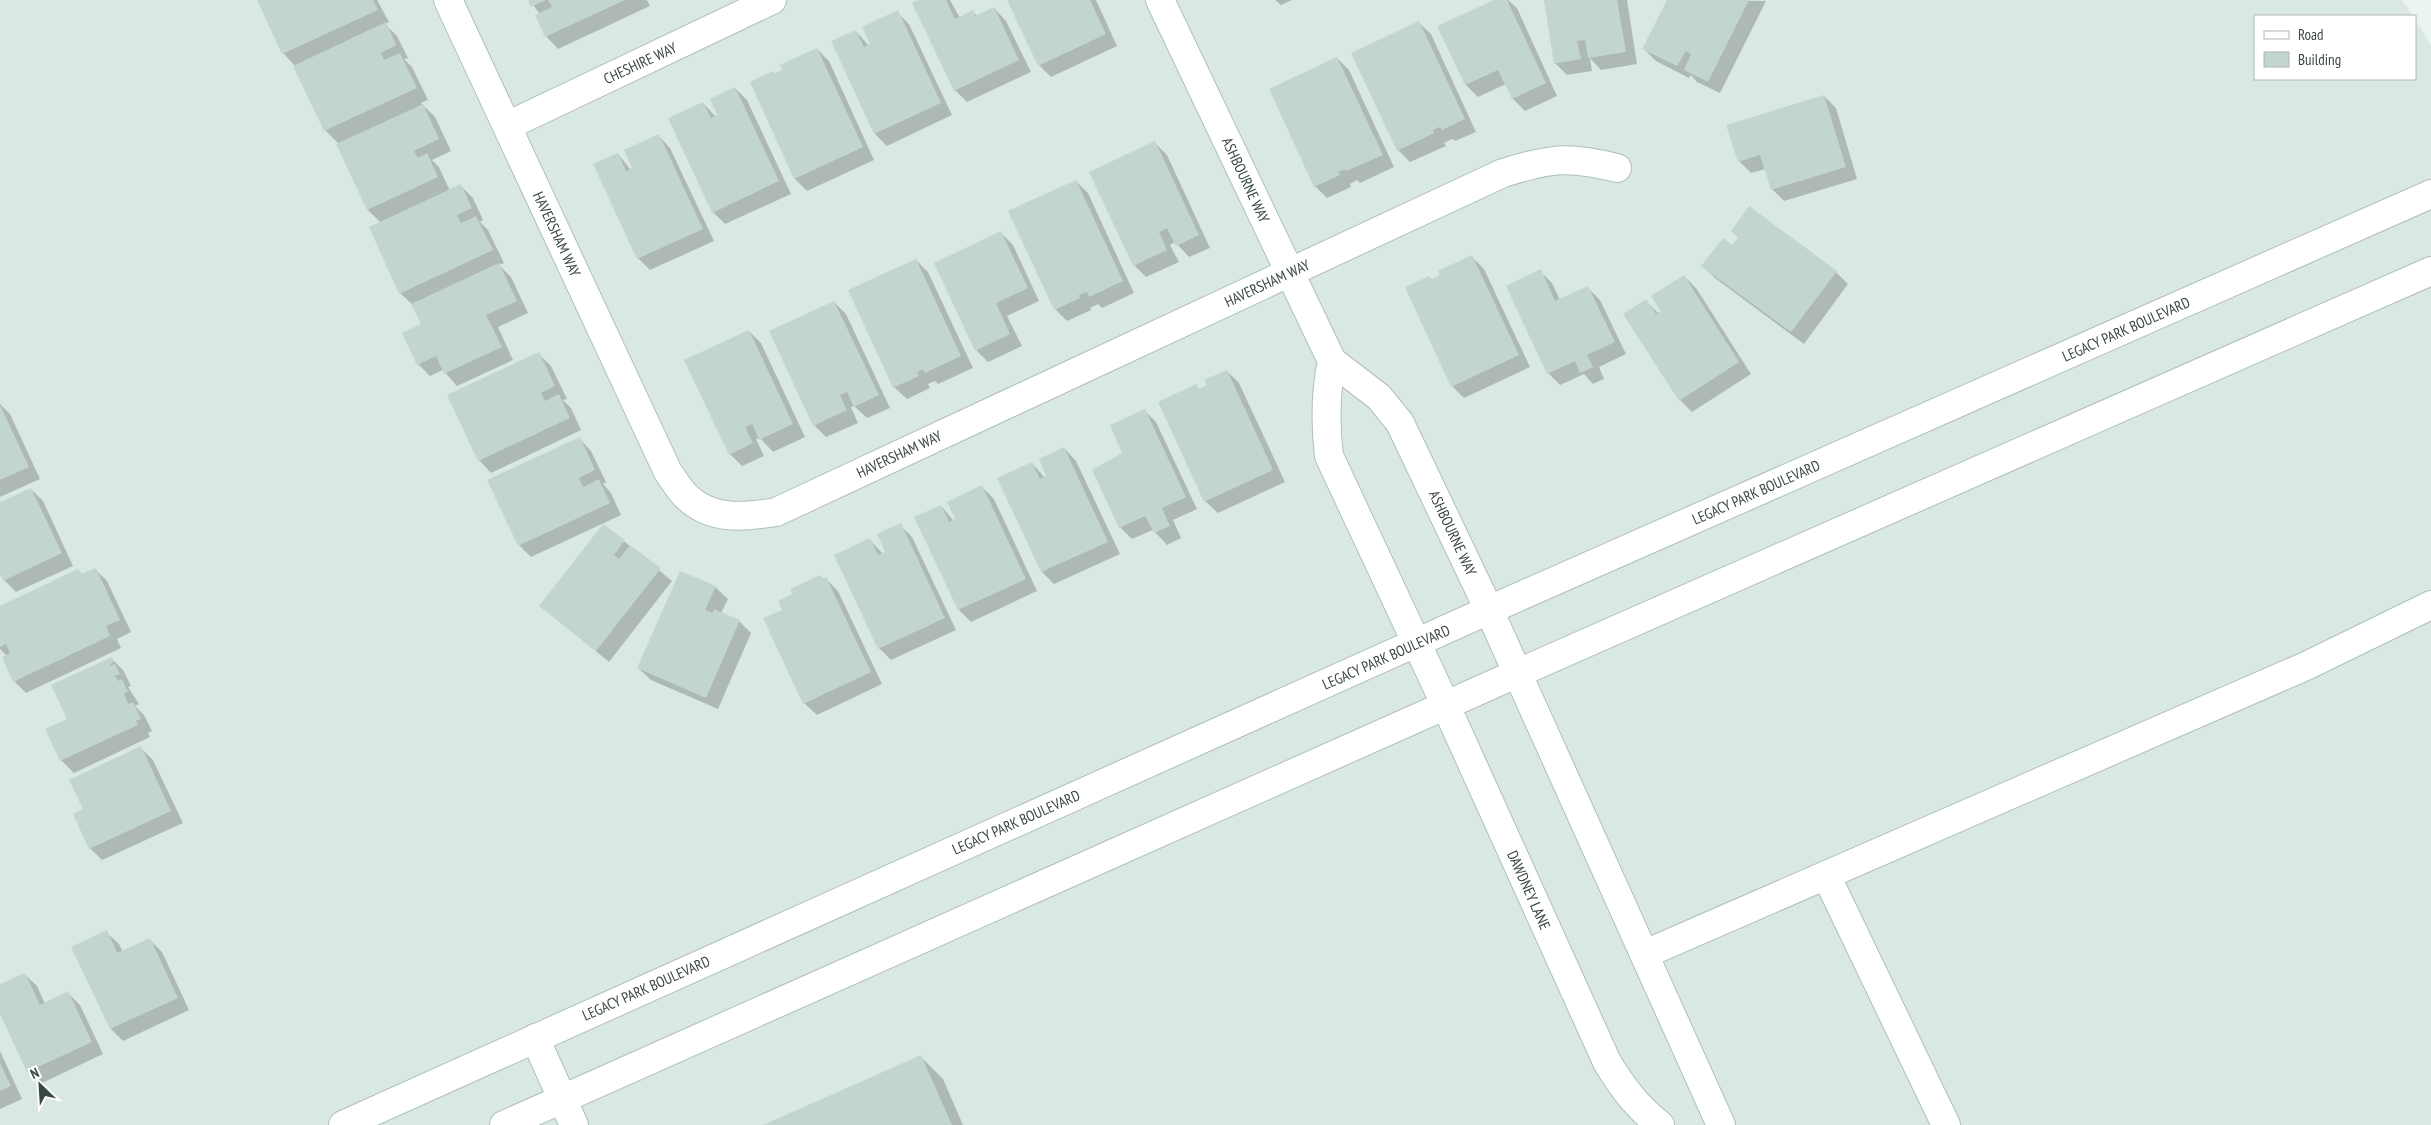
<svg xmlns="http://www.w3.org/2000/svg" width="2431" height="1125" font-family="'PT Sans Narrow',sans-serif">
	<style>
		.residential { fill: #dae8e4 }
		.shadow { fill: #0003 }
		.building { fill: #c2d5ce }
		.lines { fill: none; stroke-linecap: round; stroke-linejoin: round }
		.street-casing { stroke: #afbfba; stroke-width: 30 }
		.street { stroke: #fff; stroke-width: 28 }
		.labels { text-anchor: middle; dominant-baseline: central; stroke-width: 4; stroke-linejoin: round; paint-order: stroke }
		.street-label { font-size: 15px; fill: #3a4843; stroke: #fff }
	</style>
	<rect width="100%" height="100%" fill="#ecf4f2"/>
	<path class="residential" d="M0,0H2402L2413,16H2255V79H2415V19L2431,45V1125H0Z"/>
	<path class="shadow" d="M258,0H377L389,22L385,24L397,36L408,58L404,59L412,67L428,100L421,103L435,117L451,151L432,160L439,167L450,191L461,186L473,198L483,220L480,222L488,230L504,263L499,265L511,277L528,313L498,327L513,360L457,386L443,370L430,376L418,364L422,325L413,305L400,293L381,223L368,210L339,144L326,131L295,66L283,53Z
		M529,0H647L650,6L558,49L546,36L537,15L540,14Z
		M921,0H950L960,18L973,12L977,16L994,8L1006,21L1031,72L967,102L955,90Z
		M1009,0H1096L1117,46L1051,77L1039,65Z
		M1275,0H1292L1281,5Z
		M1497,0H1508L1517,8L1557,96L1525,111L1513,99L1506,84L1478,97L1466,85L1439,27Z
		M1545,0H1627L1637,64L1601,70L1590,58L1592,71L1567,75L1555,63Z
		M1668,0L1766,1L1720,93L1697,82L1691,75L1689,78L1656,61L1644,49Z
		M897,12L909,24L952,115L887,146L875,134L856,31L869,46Z
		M1418,22L1431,34L1476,132L1455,141L1452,139L1444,143L1446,146L1410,162L1398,150Z
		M817,49L829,61L874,160L807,191L795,179L751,83L774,75Z
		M1337,58L1349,70L1394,167L1360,183L1357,180L1350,184L1351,187L1327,198L1315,186Z
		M735,88L747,100L791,194L725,224L713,212L703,103L716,117Z
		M1824,96L1836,108L1857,179L1784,201L1772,189L1766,169L1751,173L1739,161Z
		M658,135L670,148L714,241L650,270L638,258L618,154L631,170Z
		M1155,143L1167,155L1210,248L1189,257L1175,242L1170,245L1179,262L1146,277L1134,265Z
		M1076,181L1088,193L1134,293L1102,308L1098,304L1090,308L1091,310L1067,321L1055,309Z
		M1732,231L1836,272L1848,284L1804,344L1715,278L1703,266L1732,247L1739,238Z
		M1001,233L1013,245L1039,301L1007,316L1022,346L988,362L976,350Z
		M1472,257L1484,269L1530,367L1464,398L1452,386L1429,277L1432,280Z
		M916,260L928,272L973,368L938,384L935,381L928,384L930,388L907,399L894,387Z
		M1540,271L1552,283L1560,300L1588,288L1600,300L1626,354L1599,367L1604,379L1593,384L1584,374L1560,385L1548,373Z
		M1684,276L1696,288L1751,374L1692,412L1680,400L1646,301L1658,313L1663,312Z
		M834,302L846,314L890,408L867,418L854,406L851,407L858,423L826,437L814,425Z
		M749,331L761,343L805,437L773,452L760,438L756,439L764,456L742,466L730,454Z
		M539,354L551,366L567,399L563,400L571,408L581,430L491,473L479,460L449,396Z
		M1227,371L1239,383L1285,482L1218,513L1205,501L1196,386L1200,390Z
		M0,404L10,414L40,479L0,497Z
		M1144,410L1156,422L1197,509L1173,520L1181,538L1167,545L1153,530L1132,539L1120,527Z
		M579,438L591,451L606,482L603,484L611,493L621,515L531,557L519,545Z
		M1064,448L1076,461L1120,554L1054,584L1042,572L1032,463L1045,478Z
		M982,487L994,499L1037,591L971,622L959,610L941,506L954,521Z
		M31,489L43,501L73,566L16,592L4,580L0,571V504Z
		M900,525L912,537L956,630L891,660L879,648L870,540L883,554L887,553Z
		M624,541L672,581L609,662L541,606Z
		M95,569L107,581L131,632L117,639L121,648L26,693L14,681L7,656L0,649V607L78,570L83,575Z
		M680,573L715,587L728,599L721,613L739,621L751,633L718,709L651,680L638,668Z
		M820,576L824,580L826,579L838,591L882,684L817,715L804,703L783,610L794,595Z
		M111,658L123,670L131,686L128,687L139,704L135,706L144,715L152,731L148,733L150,737L74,773L61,760L47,729L68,719Z
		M141,748L153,760L183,823L102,860L90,848L84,810Z
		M106,932L119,944L123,952L150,940L162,952L189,1010L123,1041L111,1029L73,947Z
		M24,974L37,986L45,1004L68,993L80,1005L103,1054L40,1084L28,1072L0,1011V986Z
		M0,1051L22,1099L0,1109Z
		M920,1056L943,1079L963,1125H766Z"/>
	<path class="building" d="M257,0H373L378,10L282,54Z
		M528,0H546L531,7Z
		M548,0H625L545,37L535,15L552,7Z
		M918,0H946L955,19L973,10L975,16L994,7L1019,60L954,91L912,3Z
		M1007,0H1090L1106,34L1038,66Z
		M1494,0H1507L1546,83L1512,99L1498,70L1465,85L1437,26Z
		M1544,0H1617L1626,52L1588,58L1585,40L1577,41L1581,59L1554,64Z
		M1667,0H1749L1708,82L1684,70L1691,54L1686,51L1677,66L1642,49Z
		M898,10L941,103L874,134L831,41L856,30L864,47L870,44L862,27Z
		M1419,21L1465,119L1442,130L1440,127L1433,130L1434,133L1397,151L1351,53Z
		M386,22L396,45L381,53L384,60L400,53L417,88L324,131L293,66Z
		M817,48L863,147L794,179L750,82L773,71L774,74L782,70L780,65Z
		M1337,57L1383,155L1346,171L1345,169L1338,172L1340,175L1314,187L1269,89Z
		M735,87L779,181L712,213L668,118L703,102L711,118L717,115L710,99Z
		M1824,95L1846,167L1771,190L1760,155L1738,162L1726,125Z
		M423,104L439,139L414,151L418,158L427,153L438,177L367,210L336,144Z
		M659,134L703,229L637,259L593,164L618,153L626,171L632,168L624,150Z
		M1155,141L1199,235L1176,246L1167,228L1159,232L1167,250L1133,266L1089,172Z
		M1076,180L1123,281L1089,297L1087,292L1079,295L1080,298L1054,310L1008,211Z
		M461,184L472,208L457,215L461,223L476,216L493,250L399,294L369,227Z
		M1749,206L1837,271L1791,332L1701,266L1723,238L1732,245L1739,237L1731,231Z
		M1001,231L1028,288L996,303L1010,334L975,351L934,263Z
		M1472,255L1519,355L1451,387L1405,287L1429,276L1431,280L1440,276L1438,271Z
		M916,259L961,356L925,373L923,369L917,372L919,376L893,388L848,290Z
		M499,263L517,301L486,315L502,347L444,374L436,356L417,365L402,333L421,324L411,304Z
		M1541,269L1555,301L1588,286L1615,342L1587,355L1593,367L1580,373L1575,361L1547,374L1506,286Z
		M1684,275L1739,362L1679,401L1623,314L1646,299L1656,314L1661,311L1651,296Z
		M834,301L879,395L854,407L847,392L840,395L847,410L813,426L769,331Z
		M749,330L793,424L759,440L752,424L745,427L753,443L729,455L684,360Z
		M539,352L555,386L541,393L545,401L559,394L570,418L478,461L447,395Z
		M1227,370L1273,470L1204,502L1158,402L1196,384L1198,389L1207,385L1204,380Z
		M0,405L29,467L0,480Z
		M1145,409L1186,497L1162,508L1170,526L1154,533L1145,516L1119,528L1092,470L1122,453L1110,425Z
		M580,437L595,470L579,478L583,487L599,479L610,503L518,546L487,480Z
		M1064,447L1108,542L1041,572L997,478L1032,462L1040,479L1046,476L1039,459Z
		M982,485L1026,579L958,610L914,517L941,505L949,522L955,519L947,502Z
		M31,488L62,553L3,581L0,574V502Z
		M901,523L945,618L878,649L834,555L870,538L878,555L885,552L877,534Z
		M603,524L625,540L614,555L619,559L630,545L661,568L596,651L539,606Z
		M96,568L120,620L106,626L110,636L13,682L2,657L10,653L6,644L0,647V606L78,569L81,574Z
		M680,571L716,586L705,610L712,613L714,609L740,620L706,698L637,668Z
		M820,575L822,579L826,577L871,672L803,704L763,618L782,610L778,601L792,594L790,589Z
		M112,657L114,662L110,664L111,666L115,664L120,674L115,676L118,681L122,679L128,692L124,694L128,704L133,702L141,719L136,721L138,725L60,761L45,729L67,719L51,685Z
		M141,746L171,811L89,849L73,814L83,809L69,780Z
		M107,930L117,953L150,938L178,998L110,1029L71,947Z
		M25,973L40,1005L68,991L92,1042L27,1072L0,1014V984Z
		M921,1055L952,1125H763Z
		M0,1063L11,1086L0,1091Z"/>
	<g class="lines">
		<defs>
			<path id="street" d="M448,0L668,472C674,480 679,490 687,497C712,521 745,517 776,512L1503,173C1551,158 1568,156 1617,168
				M1160,0L1332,361L1379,397L1400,423L1489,610L1721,1125
				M507,126L772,0
				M1332,361C1325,394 1325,423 1329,456L1446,706L1607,1062C1622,1087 1637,1107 1660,1125
				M1826,875L1946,1125
				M1645,954L2306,666L2431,605
				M535,1038L574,1125
				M343,1125L1489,610L2431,194
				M504,1125L1518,673L2431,271"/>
		</defs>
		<use href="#street" class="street-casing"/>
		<use href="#street" class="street"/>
	</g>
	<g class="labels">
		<g class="street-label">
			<text transform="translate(640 63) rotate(-25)">CHESHIRE WAY</text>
			<text transform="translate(1246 180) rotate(65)">ASHBOURNE WAY</text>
			<text transform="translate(557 234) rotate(65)">HAVERSHAM WAY</text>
			<text transform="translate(1267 283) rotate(-25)">HAVERSHAM WAY</text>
			<text transform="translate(2126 329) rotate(-24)">LEGACY PARK BOULEVARD</text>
			<text transform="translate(899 454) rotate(-25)">HAVERSHAM WAY</text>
			<text transform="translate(1756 492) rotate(-24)">LEGACY PARK BOULEVARD</text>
			<text transform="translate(1453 533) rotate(65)">ASHBOURNE WAY</text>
			<text transform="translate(1386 657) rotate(-24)">LEGACY PARK BOULEVARD</text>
			<text transform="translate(1016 822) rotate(-24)">LEGACY PARK BOULEVARD</text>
			<text transform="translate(1529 890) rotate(66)">DAWDNEY LANE</text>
			<text transform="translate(646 988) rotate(-24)">LEGACY PARK BOULEVARD</text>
		</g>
	</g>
	<rect x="2254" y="15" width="162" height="65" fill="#ffffff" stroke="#b0b6b4"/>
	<rect x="2264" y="31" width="25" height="8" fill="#ffffff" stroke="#b0b6b4"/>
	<text x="2298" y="40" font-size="15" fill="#3a4843">Road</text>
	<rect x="2264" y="52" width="25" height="15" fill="#c2d5ce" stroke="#b0b6b4"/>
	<text x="2298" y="65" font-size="15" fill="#3a4843">Building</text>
	<g transform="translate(40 1085) rotate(335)" stroke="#ffffff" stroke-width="4" paint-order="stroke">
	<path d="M0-4L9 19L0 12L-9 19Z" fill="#3a4843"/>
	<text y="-8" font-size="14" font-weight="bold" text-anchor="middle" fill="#3a4843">N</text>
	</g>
</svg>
